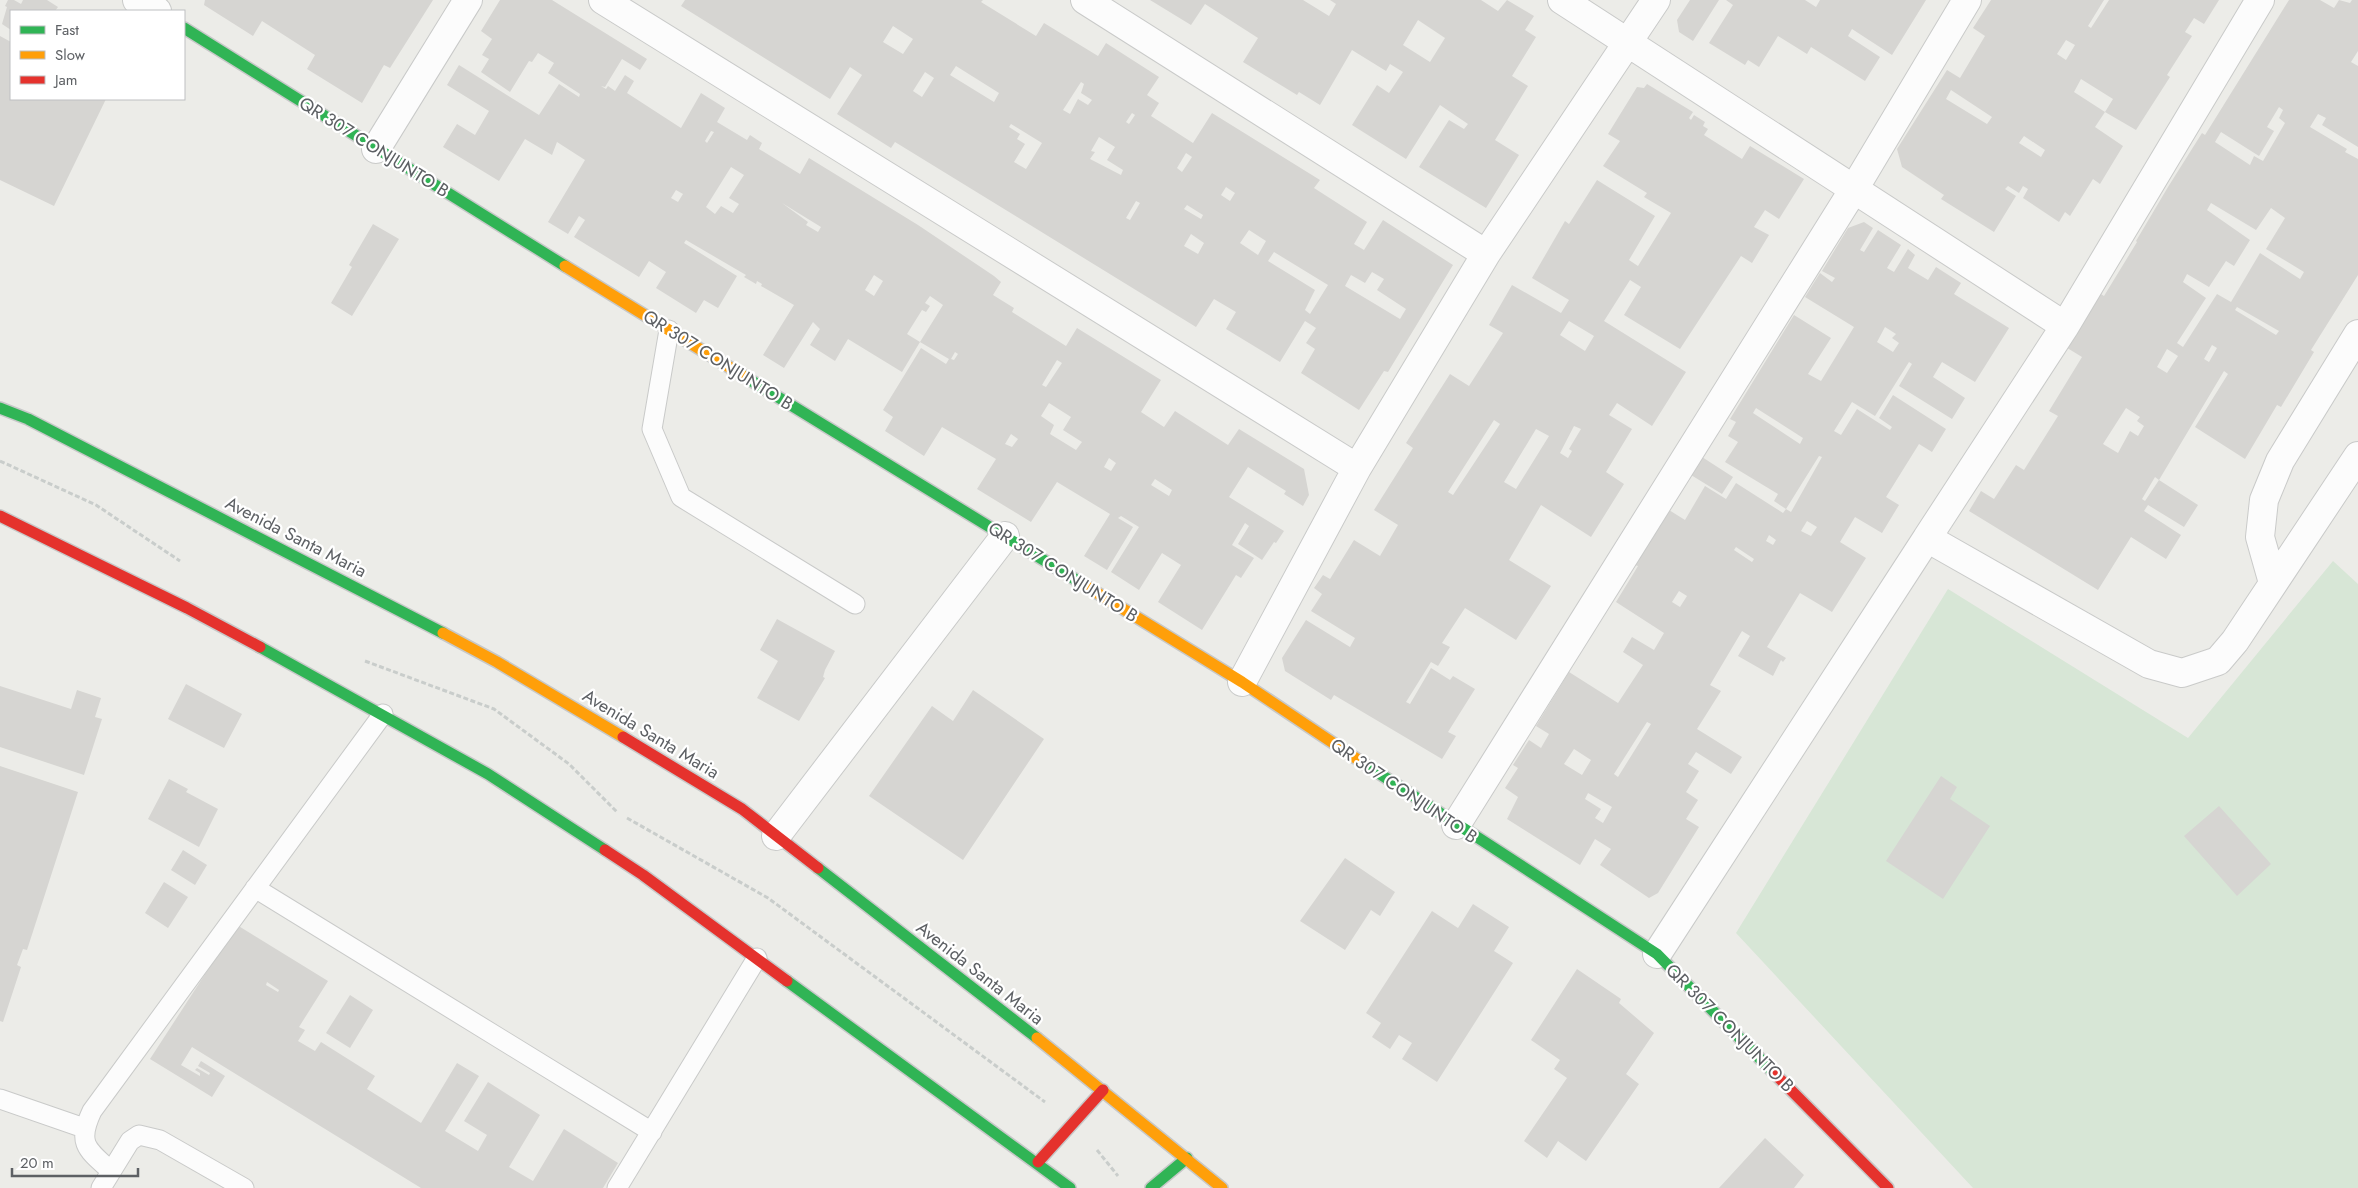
<svg xmlns="http://www.w3.org/2000/svg" width="2358" height="1188" font-family="Jost,sans-serif">
	<style>
		.green { fill: #d7e6d6 }
		.building { fill: #d6d5d2; fill-rule: evenodd }
		.lines { fill: none; stroke-linecap: round; stroke-linejoin: round }
		.lane-casing { stroke: #c9cac9; stroke-width: 21 }
		.street-casing { stroke: #c9cac9; stroke-width: 30 }
		.fast-casing { stroke: #c7c8c8; stroke-width: 14 }
		.slow-casing { stroke: #c7c8c8; stroke-width: 14 }
		.jam-casing { stroke: #c7c8c8; stroke-width: 14 }
		.path { stroke: #c9cdcb; stroke-width: 3; stroke-dasharray: 5 2.5; stroke-linecap: butt }
		.lane { stroke: #fcfcfc; stroke-width: 19 }
		.street { stroke: #fcfcfc; stroke-width: 28 }
		.fast { stroke: #30b455; stroke-width: 11 }
		.slow { stroke: #ff9f0a; stroke-width: 11 }
		.jam { stroke: #e5322d; stroke-width: 11 }
		.labels { text-anchor: middle; dominant-baseline: central; stroke-width: 4.5; stroke-linejoin: round; paint-order: stroke }
		.street-label { font-size: 18px; fill: #5d6064; stroke: #fff }
	</style>
	<rect width="100%" height="100%" fill="#ecece8"/>
	<path class="green" d="M2333,561L2358,584V1188H1973L1736,933L1948,589L2188,738Z"/>
	<path class="building" d="M8,0H14L21,4L23,0H47L58,7L55,11H11V30L2,24L7,7L5,6Z
		M205,0H433L390,68L384,65L362,103L307,69L315,55L262,21L253,36L204,5Z
		M500,0H552L647,59L640,70L622,59L605,87L601,86L606,89L608,86L615,91L625,75L634,81L627,93L681,128L701,93L725,108L717,122L747,140L750,135L762,143L759,149L800,174L809,158L918,225L994,276L1001,282L993,295L1014,308L1012,312L1066,346L1077,328L1161,380L1141,412L1164,427L1175,411L1228,445L1239,429L1304,469L1309,495L1303,506L1284,494L1286,491L1248,467L1229,497L1284,531L1276,543L1274,542L1262,560L1238,544L1249,526L1245,523L1232,545L1254,558L1241,578L1236,575L1202,630L1158,602L1181,565L1162,553L1139,590L1111,572L1139,527L1121,516L1118,518L1133,527L1107,570L1084,556L1110,514L1057,482L1031,522L977,489L996,459L942,427L924,456L885,431L893,417L883,410L921,348L946,364L949,359L920,342L943,305L930,296L925,303L930,306L926,312L922,310L907,334L920,342L902,372L848,339L835,361L810,345L820,329L813,322L784,368L763,355L794,305L761,286L762,284L757,281L756,284L744,277L746,275L686,240L684,243L737,276L718,308L704,300L696,313L656,288L666,272L649,261L639,277L574,237L585,220L579,216L568,234L548,222L585,160L557,142L552,155L525,139L499,181L443,147L457,124L475,135L489,111L447,85L459,65L539,115L559,84L579,97L580,94L548,73L554,63L538,53L532,62L529,61L510,92L481,72L489,59L482,55L492,39L481,31ZM711,131L714,132L707,143L705,141ZM731,167L744,175L729,198L739,204L733,213L721,206L715,214L706,207ZM676,190L683,194L678,202L671,198ZM782,203L821,227L818,232L806,225L808,222ZM874,275L883,281L874,296L865,290ZM955,352L958,354L954,360L951,359ZM1057,360L1062,363L1046,387L1042,385ZM1049,403L1071,417L1063,430L1082,442L1076,450L1050,434L1054,425L1041,416ZM1011,434L1018,439L1012,447L1005,444ZM1109,458L1116,463L1111,471L1104,467ZM1155,479L1172,490L1169,496L1151,485Z
		M685,0H983L981,2L1036,36L1044,23L1098,56L1106,43L1159,77L1147,95L1159,103L1151,116L1193,143L1212,113L1320,180L1314,188L1367,222L1354,244L1364,250L1383,220L1453,265L1388,372L1384,371L1359,410L1301,373L1315,349L1306,343L1316,328L1305,321L1280,362L1226,329L1236,312L1214,299L1196,327L895,142L891,148L837,114L862,75L850,67L830,99L681,6ZM893,26L913,39L903,54L883,42ZM956,66L999,93L994,102L950,75ZM925,72L934,78L922,97L913,91ZM1081,82L1084,84L1081,93L1092,100L1088,105L1078,99L1070,114L1063,110ZM1132,113L1135,115L1129,124L1126,122ZM1011,124L1042,143L1026,169L1014,162L1025,144L1017,139L1020,134L1009,127ZM1099,137L1115,147L1107,160L1123,170L1121,175L1090,159L1095,152L1091,151ZM1186,153L1192,157L1182,172L1177,168ZM1226,187L1235,193L1230,201L1221,195ZM1136,201L1140,203L1130,220L1126,218ZM1187,205L1203,215L1201,219L1184,209ZM1249,230L1266,241L1258,255L1240,243ZM1191,234L1204,243L1198,254L1184,246ZM1274,252L1328,285L1310,314L1305,310L1315,290L1268,261ZM1372,272L1384,279L1377,290L1406,309L1400,319L1345,286L1351,275L1365,283Z
		M1150,0H1303L1329,16L1336,4L1330,0H1481L1498,11L1507,0L1534,16L1525,30L1536,37L1512,76L1528,86L1495,140L1519,155L1486,208L1419,167L1449,120L1464,129L1468,124L1440,105L1406,159L1352,125L1377,85L1389,93L1403,72L1390,64L1386,71L1352,50L1320,105L1299,92L1297,95L1243,62L1258,38L1205,4L1191,25ZM1418,20L1445,38L1430,62L1403,45Z
		M1690,0H1719L1693,41L1679,32L1677,20Z
		M1726,0H1805L1816,7L1820,0H1926L1892,55L1852,29L1848,36L1880,57L1865,81L1811,47L1807,54L1778,36L1759,67L1748,60L1745,65L1709,43L1733,5Z
		M1991,0H2104L2088,26L2091,28L2109,0H2219L2204,24L2194,18L2185,32L2192,36L2167,75L2170,77L2136,130L2105,112L2113,99L2081,79L2074,92L2105,112L2095,127L2123,146L2100,184L2093,179L2070,216L2065,212L2059,222L2023,198L2028,189L2023,186L2019,193L2008,186L2005,189L2016,196L1994,232L1941,199L1944,195L1902,167L1897,149L1947,70L1960,78L1985,36L1973,28ZM2066,40L2075,45L2066,60L2057,54ZM1951,90L1992,117L1987,124L1946,99ZM2024,136L2045,150L2041,157L2019,143Z
		M2289,0H2320L2334,8L2339,0L2350,3L2352,0H2358V51L2351,62L2358,66V147L2322,125L2326,118L2318,114L2310,127L2347,149L2345,152L2358,159V275L2311,350L2314,352L2281,407L2277,405L2245,459L2195,427L2228,374L2224,371L2159,480L2155,477L2142,499L2145,501L2159,480L2198,505L2184,527L2148,505L2144,511L2181,535L2166,559L2131,537L2098,590L1969,511L1981,491L1994,499L2016,465L2024,470L2058,416L2049,411L2082,357L2064,346L2096,291L2104,296L2137,242L2136,241L2168,187L2202,133L2205,135ZM2279,107L2283,110L2279,118L2285,123L2263,161L2254,156L2250,165L2215,142L2221,132L2259,156L2274,131L2267,127ZM2211,203L2256,230L2271,208L2285,218L2266,249L2304,272L2300,279L2260,253L2231,302L2217,294L2183,347L2177,343L2206,298L2183,282L2187,274L2209,287L2226,261L2234,266L2250,240L2207,210ZM2237,307L2279,331L2276,335L2235,310ZM2212,345L2217,348L2209,362L2204,359ZM2167,349L2178,356L2167,373L2157,367ZM2126,408L2140,417L2137,421L2144,426L2138,436L2130,431L2118,453L2103,444Z
		M0,36L11,42V99H106L54,206L0,180Z
		M1647,84L1693,112L1689,118L1691,120L1694,115L1705,122L1703,126L1708,129L1704,135L1742,159L1750,146L1804,179L1779,219L1765,210L1754,227L1769,235L1752,263L1741,256L1680,349L1624,315L1641,287L1630,280L1604,321L1686,372L1652,426L1617,403L1609,415L1632,429L1606,472L1624,484L1591,537L1541,505L1509,560L1551,586L1516,640L1465,608L1442,643L1450,647L1438,666L1431,662L1406,702L1410,704L1431,668L1450,680L1453,676L1475,689L1448,732L1456,736L1442,759L1334,695L1331,700L1285,671L1282,658L1306,620L1350,647L1355,638L1311,611L1322,594L1314,588L1323,575L1330,579L1354,540L1380,556L1398,525L1374,510L1413,448L1406,443L1450,374L1469,386L1503,333L1489,325L1512,285L1561,313L1569,300L1532,278L1565,221L1569,224L1597,180L1655,216L1629,260L1638,266L1671,213L1644,197L1647,193L1603,166L1620,141L1608,134L1637,87L1644,88ZM1569,321L1594,336L1585,351L1560,335ZM1494,420L1500,424L1453,495L1448,492ZM1574,426L1581,429L1569,449L1572,451L1568,458L1560,453ZM1536,429L1549,436L1516,489L1504,482Z
		M1864,222L1873,228L1860,250L1864,252L1878,230L1901,245L1887,268L1894,272L1908,249L1915,255L1908,268L1928,280L1936,267L1961,283L1954,294L2009,328L1975,382L1942,362L1933,377L1965,398L1952,419L1899,386L1912,364L1909,362L1875,416L1852,402L1834,431L1841,435L1857,409L1890,430L1892,427L1879,418L1893,395L1946,429L1932,452L1919,444L1886,497L1899,505L1882,533L1855,517L1840,542L1866,558L1832,612L1800,593L1767,647L1786,658L1783,662L1781,660L1773,676L1738,656L1750,636L1742,631L1710,685L1721,691L1697,729L1742,757L1731,774L1696,752L1688,764L1699,771L1686,792L1698,800L1686,819L1699,827L1658,893L1649,898L1600,865L1611,849L1595,839L1580,865L1507,819L1518,797L1505,788L1518,768L1513,765L1529,740L1541,748L1549,734L1536,726L1569,672L1618,703L1643,665L1623,652L1632,637L1654,650L1664,633L1616,602L1638,566L1635,565L1669,510L1685,520L1705,486L1726,499L1736,483L1783,513L1786,509L1774,501L1778,494L1725,462L1738,442L1728,436L1736,422L1730,419L1794,315L1831,338L1808,374L1821,381L1854,327L1805,297L1820,273L1832,282L1835,278L1822,271L1848,228ZM1885,327L1896,334L1892,338L1899,343L1893,352L1877,342ZM1756,408L1803,438L1800,444L1753,413ZM1819,456L1822,457L1791,512L1786,509ZM1807,521L1817,527L1811,536L1801,531ZM1769,535L1776,540L1773,545L1766,541ZM1736,547L1754,559L1752,562L1734,550ZM1679,591L1687,596L1680,607L1672,602ZM1647,722L1651,724L1618,777L1614,774ZM1574,749L1591,760L1582,775L1564,764ZM1588,793L1612,807L1603,823L1595,818L1601,809L1585,799Z
		M373,224L399,239L352,316L331,303L352,267L349,265Z
		M1702,457L1733,477L1722,494L1691,475Z
		M777,619L835,651L825,670L823,677L825,678L799,721L757,698L778,661L760,650Z
		M186,684L242,714L224,748L168,719Z
		M0,686L71,709L77,690L101,698L95,717L102,719L84,775L0,747Z
		M973,690L1044,739L963,860L869,796L932,706L953,721Z
		M0,766L78,792L27,950L23,949L17,965L21,967L3,1022L0,1021Z
		M1941,776L1957,787L1950,799L1990,826L1943,899L1886,861Z
		M169,779L188,789L186,792L218,809L199,847L148,819Z
		M2219,806L2271,864L2237,896L2184,836Z
		M183,850L207,865L195,885L171,870Z
		M1345,858L1395,892L1380,916L1371,910L1345,950L1300,921Z
		M164,882L188,897L168,928L145,913Z
		M1473,904L1509,927L1494,951L1513,963L1437,1082L1402,1059L1412,1043L1399,1035L1390,1049L1372,1037L1381,1023L1366,1013L1432,911L1458,928Z
		M237,925L328,981L299,1027L305,1030L298,1041L315,1051L321,1042L375,1076L367,1089L421,1123L457,1063L479,1076L445,1131L478,1151L487,1135L464,1121L488,1082L540,1115L509,1167L533,1181L564,1129L618,1163L603,1188H421L192,1047L181,1065L200,1076V1073L195,1070L197,1068L209,1075L210,1073L198,1066L201,1061L225,1076L212,1097L150,1059ZM267,982L279,990L278,992L266,985Z
		M1577,969L1621,999L1619,1003L1654,1033L1626,1074L1639,1084L1586,1161L1558,1141L1547,1158L1524,1141L1567,1078L1554,1069L1560,1060L1531,1040Z
		M350,995L373,1010L350,1048L326,1033Z
		M1765,1138L1804,1175L1794,1188H1719Z"/>
	<g class="lines">
		<defs>
			<path id="lane" d="M669,330L652,429L681,497L855,604
				M255,888L652,1132
				M0,1099L84,1128
				M111,1171C86,1149 77,1143 92,1111L383,714
				M101,1188L130,1141L139,1135L160,1140L244,1188
				M617,1188L757,958"/>
			<path id="street" d="M137,0L157,11
				M603,0L1357,468
				M1085,0L1486,254
				M1562,0L2065,326
				M376,149L468,0
				M1927,538L2065,326L2260,0
				M2273,583L2260,537L2264,500L2280,461L2358,334
				M1242,682L1357,468L1486,254L1656,0
				M1456,825L1854,189L1967,0
				M776,836L1005,536
				M1657,954L1927,538L2149,664L2182,673L2218,661L2235,641L2358,456"/>
			<path id="fast" d="M184,28L565,266
				M742,375L1081,583
				M0,408L28,419L443,633
				M260,647L488,774L605,850
				M1363,763L1657,954L1776,1075
				M818,868L1037,1038
				M787,981L1070,1188
				M1151,1188L1187,1158"/>
			<path id="slow" d="M565,266L742,375
				M1081,583L1242,682L1363,763
				M443,633L497,662L623,737
				M1037,1038L1222,1188"/>
			<path id="jam" d="M0,516L187,608L260,647
				M623,737L742,809L818,868
				M605,850L643,875L787,981
				M1776,1075L1888,1188
				M1038,1162L1103,1090"/>
		</defs>
		<use href="#lane" class="lane-casing"/>
		<use href="#street" class="street-casing"/>
		<use href="#fast" class="fast-casing"/>
		<use href="#slow" class="slow-casing"/>
		<use href="#jam" class="jam-casing"/>
		<path class="path" d="M0,461L96,505L180,561
			M365,661L494,709L569,764L617,812
			M627,818L768,898L1045,1102
			M1097,1150L1118,1176"/>
		<use href="#lane" class="lane"/>
		<use href="#street" class="street"/>
		<use href="#fast" class="fast"/>
		<use href="#slow" class="slow"/>
		<use href="#jam" class="jam"/>
	</g>
	<g class="labels">
		<g class="street-label">
			<text transform="translate(374 147) rotate(32)">QR 307 CONJUNTO B</text>
			<text transform="translate(718 360) rotate(32)">QR 307 CONJUNTO B</text>
			<text transform="translate(296 537) rotate(27)">Avenida Santa Maria</text>
			<text transform="translate(1063 572) rotate(32)">QR 307 CONJUNTO B</text>
			<text transform="translate(651 734) rotate(31)">Avenida Santa Maria</text>
			<text transform="translate(1404 791) rotate(34)">QR 307 CONJUNTO B</text>
			<text transform="translate(980 973) rotate(38)">Avenida Santa Maria</text>
			<text transform="translate(1730 1028) rotate(45)">QR 307 CONJUNTO B</text>
		</g>
	</g>
	<rect x="10" y="10" width="175" height="90" fill="#ffffff" stroke="#bebfc1"/>
	<rect x="20" y="26" width="25" height="8" fill="#30b455" stroke="#bebfc1"/>
	<text x="55" y="35" font-size="15" fill="#5d6064">Fast</text>
	<rect x="20" y="51" width="25" height="8" fill="#ff9f0a" stroke="#bebfc1"/>
	<text x="55" y="60" font-size="15" fill="#5d6064">Slow</text>
	<rect x="20" y="76" width="25" height="8" fill="#e5322d" stroke="#bebfc1"/>
	<text x="55" y="85" font-size="15" fill="#5d6064">Jam</text>
	<path d="M12 1168v8h126v-8" fill="none" stroke="#5d6064" stroke-width="2.5"/>
	<text x="20" y="1168" font-size="15" fill="#5d6064" stroke="#ffffff" stroke-width="4" paint-order="stroke">20 m</text>
</svg>
